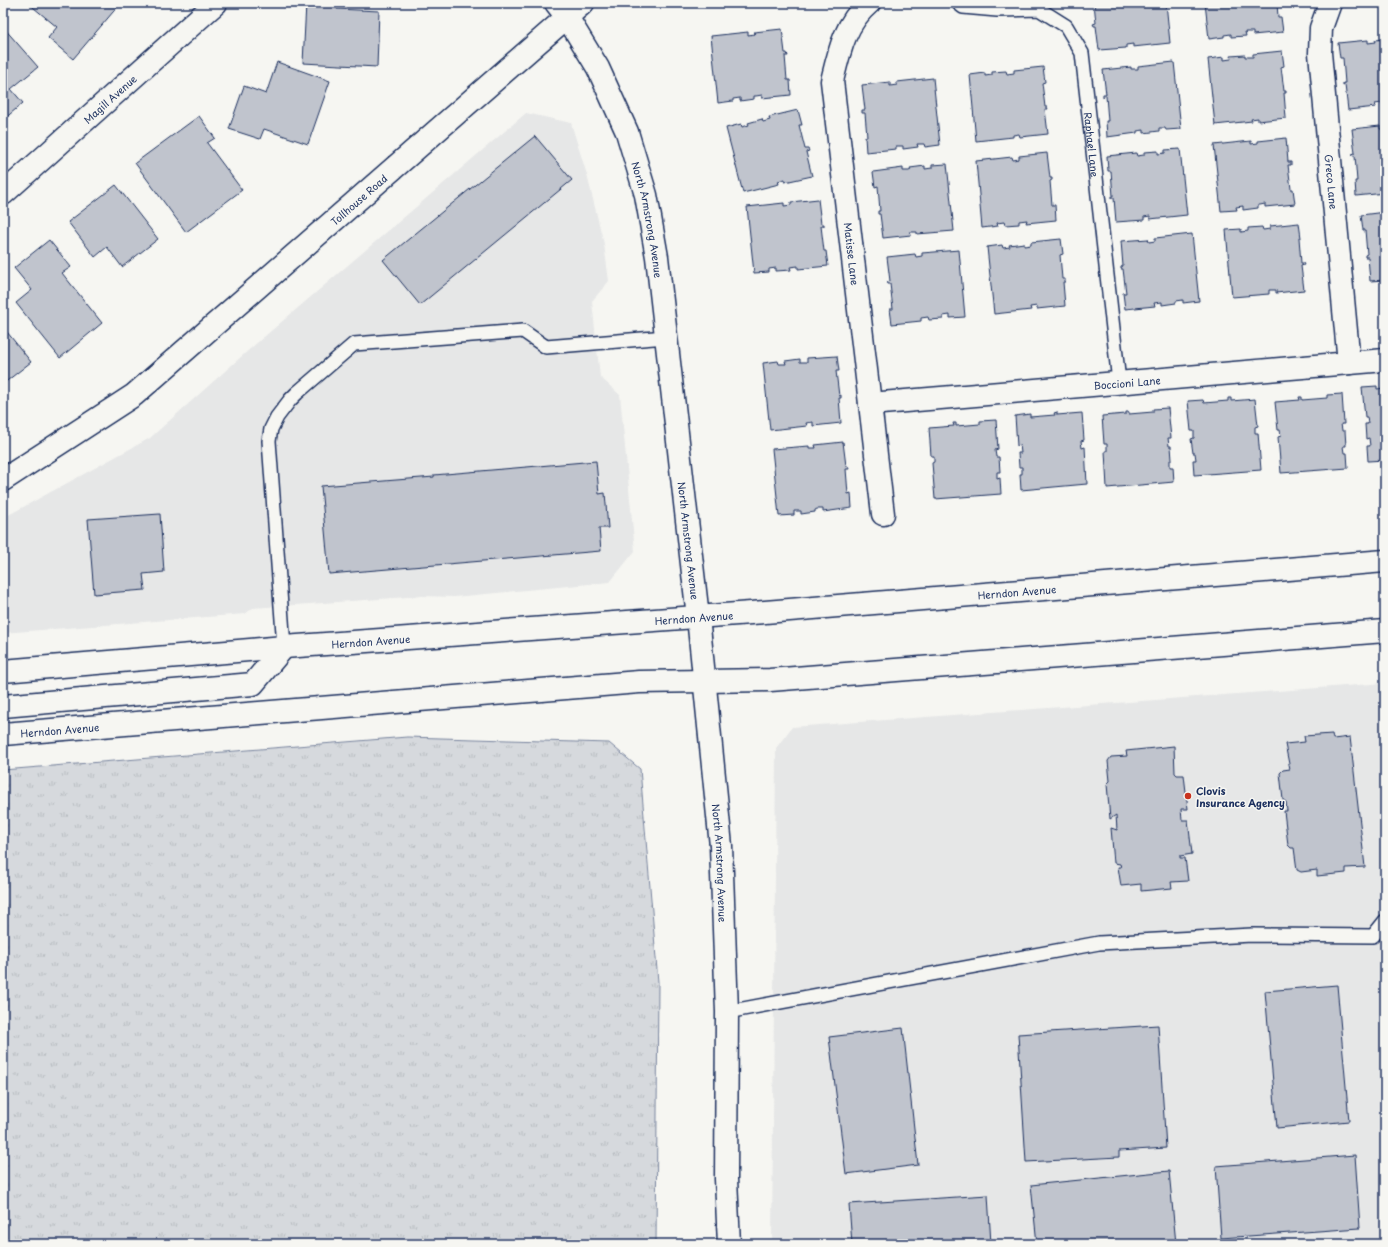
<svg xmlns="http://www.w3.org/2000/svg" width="1388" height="1247" font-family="'Playpen Sans',sans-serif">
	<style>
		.built { fill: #e6e7e7 }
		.grass { fill: url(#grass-tufts); stroke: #78849e }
		.building { fill: #c0c4cd; stroke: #1b2f5e }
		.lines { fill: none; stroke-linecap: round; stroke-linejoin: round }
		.service-casing { stroke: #1b2f5e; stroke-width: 16 }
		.minor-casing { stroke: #1b2f5e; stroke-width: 25 }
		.tertiary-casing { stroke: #1b2f5e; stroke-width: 25 }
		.primary-casing { stroke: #1b2f5e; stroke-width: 25 }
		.service { stroke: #f6f6f2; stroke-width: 13 }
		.minor { stroke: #f6f6f2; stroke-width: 22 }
		.tertiary { stroke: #f6f6f2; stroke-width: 22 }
		.primary { stroke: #f6f6f2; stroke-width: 22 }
		.poi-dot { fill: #c8321e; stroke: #f6f6f2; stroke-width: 1.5 }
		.labels { text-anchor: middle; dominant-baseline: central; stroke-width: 3; stroke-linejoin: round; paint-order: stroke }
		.street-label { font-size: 10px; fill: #1b2f5e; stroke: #f6f6f2 }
		.poi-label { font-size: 10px; font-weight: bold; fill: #1b2f5e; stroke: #f6f6f2; text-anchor: start }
	</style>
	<defs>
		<pattern id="grass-tufts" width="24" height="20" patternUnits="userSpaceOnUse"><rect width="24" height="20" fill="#d6d9dd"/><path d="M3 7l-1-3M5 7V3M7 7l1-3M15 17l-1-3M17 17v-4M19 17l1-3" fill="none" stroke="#b7bbc0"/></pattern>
	</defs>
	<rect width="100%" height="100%" fill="#f6f6f2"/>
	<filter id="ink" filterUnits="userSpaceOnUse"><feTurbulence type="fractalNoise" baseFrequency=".025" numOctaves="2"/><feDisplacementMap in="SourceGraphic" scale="8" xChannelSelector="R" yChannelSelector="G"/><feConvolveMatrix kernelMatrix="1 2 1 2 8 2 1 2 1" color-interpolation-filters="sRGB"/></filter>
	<g filter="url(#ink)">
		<path class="built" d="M526,113L571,123L587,175L604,244L609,281L592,301L600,377L620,395L635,551L610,582L454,597L422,596L253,608L245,614L3,633V518L150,438L251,348Z
			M1385,683V1244H772L776,748L792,727Z"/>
		<path class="grass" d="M407,737L609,743L640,769L658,982L656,1244H3V770Z"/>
		<path class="building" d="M28,3H116L119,5L73,59L48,38L57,27Z
			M306,3H337V9L379,11L377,67L303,63Z
			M1094,3H1166L1170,43L1133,47V44L1126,45V48L1099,50L1096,26H1094L1093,24L1096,23Z
			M1205,3H1277L1278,17H1281L1283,32L1253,35V32H1245L1246,36L1231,37V34L1224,35V37L1209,39Z
			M3,27L38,67L11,89L23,103L3,120Z
			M782,29L785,53H787L788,56H785L787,80H790L791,95L762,98V95L756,96H754V99L740,101V98L733,99V101L718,103L711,36L748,32V35L755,34L754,32Z
			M1385,39V106H1382V103L1375,104L1376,107L1348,110L1345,85L1343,86V83H1345L1343,58H1340L1338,43L1368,40V43L1376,42L1375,40Z
			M1282,51L1284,66L1281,67L1284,91H1286V93H1284L1286,118L1258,121V118L1251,119L1252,121L1215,125L1208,59L1224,57V60L1231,59L1230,56L1245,55V57H1253V54Z
			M277,62L330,81L308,144L264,129L260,139L229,129L244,86L266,94Z
			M1174,62L1181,129L1166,130L1165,128H1159V131L1144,133V130L1137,131V133L1107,137L1106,121H1108L1106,96L1103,97V94H1106L1103,70L1131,67V69H1138V66Z
			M1043,67L1045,82L1042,83L1045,107H1047L1048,109H1045L1048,134L1020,137L1019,134L1013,135V137L976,141L970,75L985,73V76L992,75V72L1006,71L1007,74L1014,73V70Z
			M933,78L940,145L925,147L924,144H917L918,147L903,149V146H896V149L866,152L865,137H867L865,113H862V110H865L862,85L890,82V86L897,85V82Z
			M798,110L802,125H799L805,149H808L809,151L806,152L812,176L785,182V179L778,181L779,184L743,193L726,128L741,124L742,127L749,125L748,123L762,119L763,122L770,120L769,117Z
			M199,116L215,138L207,143L242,190L186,232L135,163Z
			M1380,126V129H1385V193L1356,196L1355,181H1357L1355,156H1353L1352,154L1355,153L1352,129Z
			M535,136L572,180L420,305L383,260Z
			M1286,138L1288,162H1291V165H1288L1291,189H1293L1295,204L1265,207V204L1260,205H1258V208L1243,210V206L1236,207L1237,210L1221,211L1214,145L1251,141V144L1258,143V141Z
			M1180,149L1187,215L1150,219V216L1144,217V220L1116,222L1114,198H1111V196H1113L1111,171H1108L1107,156L1136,153L1137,156L1144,155V152L1158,151V154L1165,153V150Z
			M1047,153L1050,178H1052V180L1050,181L1052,205H1055L1056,220L1026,223L1027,220L1019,221V224L1005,225L1004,222L997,223L998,226L982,228L976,161L1012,157L1013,160L1019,159V156Z
			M947,164L954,231L917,234V232H910L911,235L883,238L880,214H878V211H880L878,186L875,187L873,172L903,168V171H909L911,170L910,168L925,166V169L932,168V165Z
			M116,185L158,239L122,267L107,247L95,257L68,222Z
			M818,199L821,224H824V226H821L824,251H826L828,266L798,269V266L790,267L791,270L776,271V268L769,269V272L754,273L747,207L784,203V206L791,205V202Z
			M1385,212V280L1370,281L1368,257H1365V255L1367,254L1365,230H1363L1361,215Z
			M1299,223L1301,238H1299L1301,263H1303L1304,265L1301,266L1304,290L1276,293V290H1269V294L1232,297L1226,230L1241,229V232L1248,231V228L1262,227L1263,230L1270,229V226Z
			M1192,234L1199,301L1183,303V300L1176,301V303L1162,305V302L1154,303L1155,306L1125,309L1123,293H1126L1123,269H1121V267L1123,266L1121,241L1148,239L1149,242L1155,241V238Z
			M1061,239L1063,254L1060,255L1062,279H1065V282H1063L1065,306L1037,309V306L1030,307L1031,310L994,314L987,247L1002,245L1003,248L1010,247L1009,245L1024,243V246L1031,245V242Z
			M49,240L71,267L62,273L102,323L60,358L16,303L32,290L14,268Z
			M959,250L965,317L950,318V315L943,316V319L929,320L928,317L921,318V321L892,324L890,309H893L890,284H888L887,282L890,281L887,257L915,254L916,257L922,256V253Z
			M3,327L31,362L3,384Z
			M837,356L839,371H836L839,396L841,395V398H839L841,423L813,426V422L806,423L807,426L770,430L763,363L778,361L779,364H786L785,361L800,359V362H807V358Z
			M1377,386V389L1385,388V460L1368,461L1367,446H1370L1369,438L1366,439L1365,424H1368L1367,417H1365L1362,387Z
			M1342,394L1344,424H1341L1342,430V431H1345L1346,446H1343L1344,453H1347L1348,468L1281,473L1278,437L1281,436L1280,430H1278L1275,402L1300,400L1299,397H1302V400L1327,398V395Z
			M1228,398H1231V401L1255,399L1258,426L1255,427V433H1258L1261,470L1194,475L1193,460H1196L1195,453H1193L1191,439L1194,438V431H1191L1188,401L1203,400L1204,403L1228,401Z
			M1168,408L1171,438H1168L1169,446H1171L1172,460H1170V467H1173L1174,482L1107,488L1105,451H1107V444H1104L1102,416L1126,414V412H1129V414L1153,412V409Z
			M1057,412V415L1082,413L1084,440L1081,441L1082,448L1085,447L1087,484L1021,490L1020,474H1022V467H1019L1018,453H1021L1020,445L1017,446L1015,416L1030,414V417L1055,415L1054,413Z
			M996,420L998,449L995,450L996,457H999L1000,472H997V479L1000,478L1001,494L935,499L932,463L934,462V456H931L929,428L954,426L953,423H956V426L980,424V421Z
			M843,442L846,466H848L849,469H846L848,494L851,493L852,508L823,512V509H817L815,510V512L801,514V511H794V515L779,516L772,449L809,446V448H816L815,445Z
			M596,461L599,494L605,493L608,528H599L601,551L329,574L321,486L434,477V475Z
			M160,514L164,572L143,574L145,590L94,594L88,519Z
			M1332,734L1333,739L1350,737L1365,867L1346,868V873L1317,876V870L1301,872L1297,870L1294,848H1291L1288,845L1284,811H1287L1286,802L1283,800L1280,773L1283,770L1290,769L1285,744L1305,742L1304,736Z
			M1174,746L1175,773L1177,775H1184L1188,809H1181L1182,820H1188L1192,854L1180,856V858H1185L1188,881L1171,882L1172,888L1141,891V884L1121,886L1118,867H1121L1120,864L1114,863L1111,828L1117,830L1116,815L1110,819L1107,784L1110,781L1108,761L1111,757L1127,756L1126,751Z
			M1337,985L1349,1121L1277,1128L1265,991Z
			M1158,1025L1166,1148L1119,1151V1157L1026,1162L1018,1034Z
			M903,1028L918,1165L846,1174L829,1037Z
			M1355,1155L1360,1228L1221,1238L1216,1166Z
			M1169,1171L1176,1244H1037L1031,1185Z
			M988,1195L991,1244H852L849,1204Z"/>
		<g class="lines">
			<defs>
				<g id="service">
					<path id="s1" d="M958,3L963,7L997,10L1039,9L1066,26L1082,53L1119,382"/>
					<path d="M284,647L269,441L271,429L277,417L290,400L297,393L354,344L523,331L546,347L666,337"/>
					<path d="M727,1012L1099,943L1252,935L1373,936L1385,921"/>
				</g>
				<g id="minor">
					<path id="s2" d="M869,3C845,23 839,52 832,81L883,514"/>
					<path id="s3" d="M1330,3L1321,28L1320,53L1349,363"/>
					<path id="s4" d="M3,194L216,3"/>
					<path id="s5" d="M870,404L1385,360"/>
				</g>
				<g id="tertiary">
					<path id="s6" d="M556,3L567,17L598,68L627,132L646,195L657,257L698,617L721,846L727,1012L726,1179L729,1244"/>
					<path id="s7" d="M3,480L134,395L583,3"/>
				</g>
				<g id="primary">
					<path id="s8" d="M3,671L284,647L765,612L1385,561"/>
					<path d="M3,706L253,684L284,647"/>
					<path id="s9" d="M3,734L639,682L770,680L1385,631"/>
				</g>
			</defs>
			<use href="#service" class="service-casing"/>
			<use href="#minor" class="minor-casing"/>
			<use href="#tertiary" class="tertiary-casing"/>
			<use href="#primary" class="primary-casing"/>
			<use href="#service" class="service"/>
			<use href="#minor" class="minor"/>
			<use href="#tertiary" class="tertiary"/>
			<use href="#primary" class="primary"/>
		</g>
	</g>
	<circle class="poi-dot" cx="1188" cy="796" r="4"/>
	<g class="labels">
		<g class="street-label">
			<text stroke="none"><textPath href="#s4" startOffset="143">Magill Avenue</textPath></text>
			<text stroke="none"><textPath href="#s1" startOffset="238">Raphael Lane</textPath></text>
			<text stroke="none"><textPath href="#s3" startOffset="181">Greco Lane</textPath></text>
			<text stroke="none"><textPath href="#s7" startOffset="454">Tollhouse Road</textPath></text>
			<text stroke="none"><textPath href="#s6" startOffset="238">North Armstrong Avenue</textPath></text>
			<text stroke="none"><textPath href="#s2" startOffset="262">Matisse Lane</textPath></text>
			<text stroke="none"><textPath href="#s5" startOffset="258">Boccioni Lane</textPath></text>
			<text stroke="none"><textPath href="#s6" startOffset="562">North Armstrong Avenue</textPath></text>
			<text stroke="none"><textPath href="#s8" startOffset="1017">Herndon Avenue</textPath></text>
			<text stroke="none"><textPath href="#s8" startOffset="693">Herndon Avenue</textPath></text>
			<text stroke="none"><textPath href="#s8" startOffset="369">Herndon Avenue</textPath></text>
			<text stroke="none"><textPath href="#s9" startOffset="57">Herndon Avenue</textPath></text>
			<text stroke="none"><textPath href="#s6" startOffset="886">North Armstrong Avenue</textPath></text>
		</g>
		<g class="poi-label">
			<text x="1196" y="790">Clovis<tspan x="1196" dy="12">Insurance Agency</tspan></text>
		</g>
	</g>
	<rect width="1388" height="1247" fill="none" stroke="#f6f6f2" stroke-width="16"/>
	<rect x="8" y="8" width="1372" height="1231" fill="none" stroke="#1b2f5e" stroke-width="1.5" filter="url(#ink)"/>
</svg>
